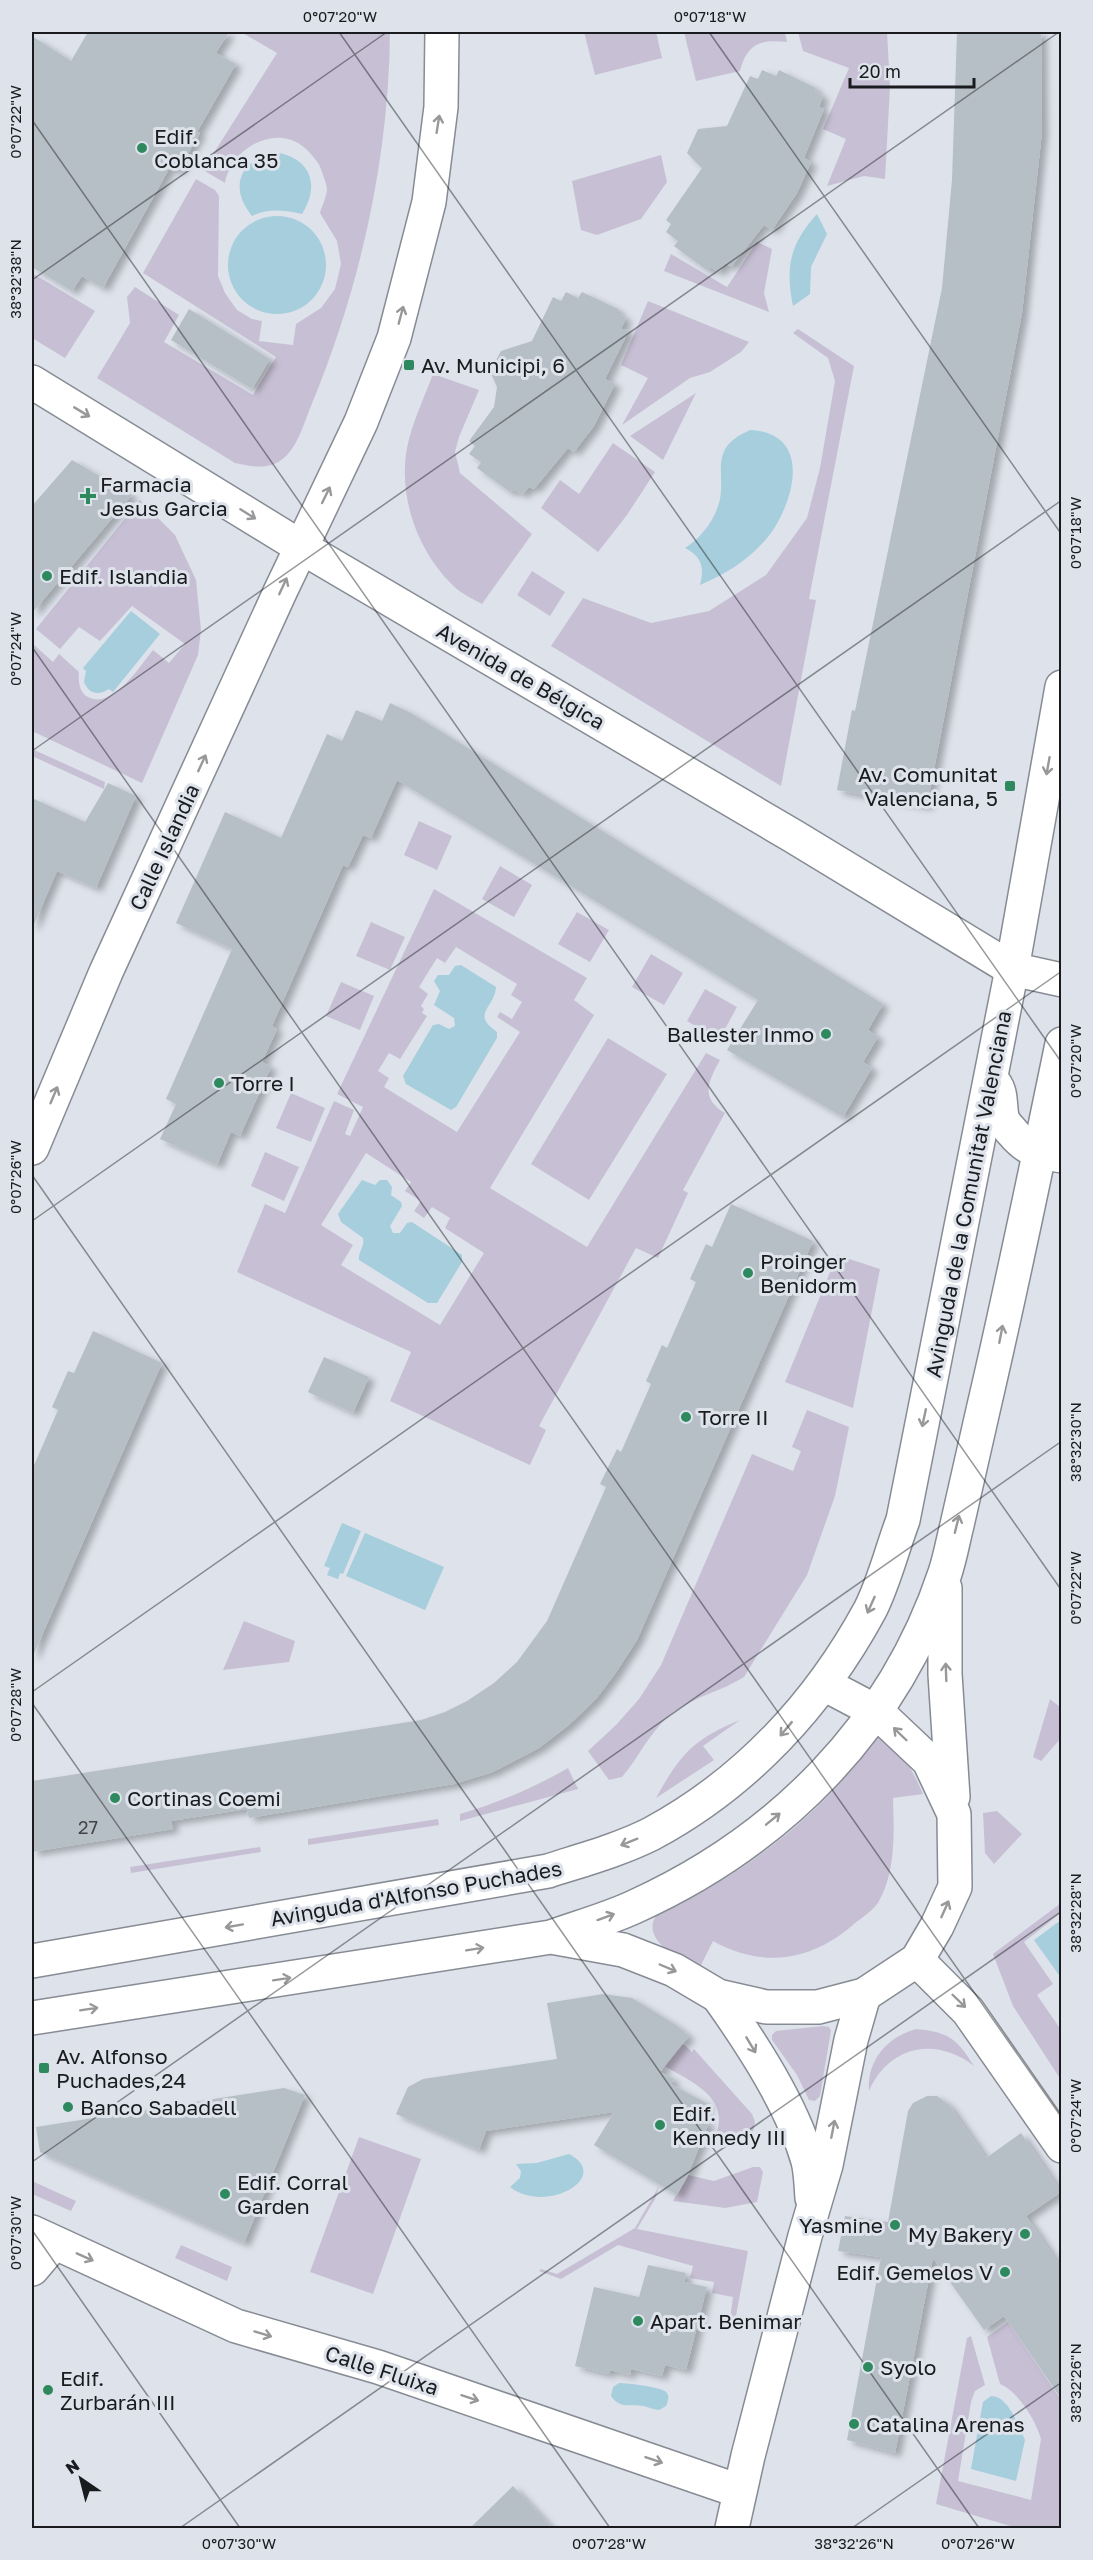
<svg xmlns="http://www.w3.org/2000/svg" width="1093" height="2560" font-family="'Golos Text',sans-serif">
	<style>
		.green { fill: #c7c0d4; fill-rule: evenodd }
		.water { fill: #a6cedc }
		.building { fill: #b7bfc6; filter: url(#shadow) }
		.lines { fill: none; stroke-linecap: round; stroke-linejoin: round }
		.minor-casing { stroke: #878c94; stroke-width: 36 }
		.major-casing { stroke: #878c94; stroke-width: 36 }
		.minor { stroke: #fff; stroke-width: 33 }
		.major { stroke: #fff; stroke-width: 33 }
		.oneway { stroke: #98989a }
		.ticks { fill: none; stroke: #191b1e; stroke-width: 1.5; stroke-opacity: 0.45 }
		.poi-dot { fill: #2f895f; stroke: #dde2eb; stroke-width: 2 }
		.labels { text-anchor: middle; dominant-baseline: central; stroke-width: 6; stroke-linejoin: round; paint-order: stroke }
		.number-label { font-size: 18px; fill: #404448 }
		.poi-label { font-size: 21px; fill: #191b1e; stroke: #dde2eb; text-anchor: start }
		.street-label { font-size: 21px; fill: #191b1e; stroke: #dde2eb }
		.neatline { fill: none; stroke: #191b1e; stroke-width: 2 }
		.ticks-label { font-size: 15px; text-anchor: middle; fill: #191b1e }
	</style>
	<defs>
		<filter id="shadow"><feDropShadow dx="6" dy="4" stdDeviation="3" flood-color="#0004"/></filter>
	</defs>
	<rect width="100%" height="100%" fill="#dde2eb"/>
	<path class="green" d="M241,32H390C389,159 360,288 311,406C304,423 297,450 280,461C267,470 249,466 235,463L97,378L130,323L127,297L135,287L179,315L164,342L253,395L276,357L143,273L196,179L215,190L219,196L218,276L225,293L237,310L252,319L262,321L259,341L293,345L296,324L321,308L335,289L341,264L337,241L320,213C322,206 326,198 327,190C327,185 324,178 322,172C320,164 315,159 310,153C282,120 232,145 225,183L203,170L277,53Z
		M584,32H656L662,58L595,75Z
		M684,32H785L787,42C760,39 747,44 740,71L696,81Z
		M798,32H887L890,87L885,179L864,176L827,186L846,139L823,129L849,68L803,51Z
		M661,155L667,182L641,219L597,235L581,230L572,181Z
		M757,242L772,249L764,293L769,312L664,271L671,254L727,287Z
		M32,273L95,311L65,358L32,338Z
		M648,301L749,342L741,352L710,372L690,378L622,425L648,378L621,365Z
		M798,329L854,366L809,599L816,600L781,786L551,646L583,598L651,623L709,611L766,575L807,518L820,468L835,381L828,358L793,333Z
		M433,374L479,390L459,437L455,452L460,473L532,534L482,604C474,600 465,595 458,590C417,554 395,492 409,439C415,417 425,395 433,374Z
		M696,393L663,460L630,436Z
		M613,443L655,472L627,515L598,552L541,508L560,480L579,494Z
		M140,500L175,535L196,580L201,630L198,655L142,783L32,731V643L53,662L59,654L79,672C78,681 79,692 88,697C113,710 139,667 153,650L169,663L185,644L132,606L100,641L79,627L60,649L36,629Z
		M532,571L565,592L550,616L517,595Z
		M32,749L105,782L104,789L32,756Z
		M419,821L452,836L437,870L404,855Z
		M500,866L532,885L514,917L482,899Z
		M434,889L587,978L574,1000L594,1015L490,1188L587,1247L706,1053L720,1060C708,1082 700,1098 725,1113L683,1190L688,1193L658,1258L636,1248L539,1426L546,1430L530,1465L390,1401L411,1352L237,1272L265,1204L285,1213L286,1211L334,1101L354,1110L345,1134L350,1136L363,1107L337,1094ZM456,947L517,984L511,995L522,1002L512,1019L500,1012L497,1017L520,1032L457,1132L384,1087L389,1078L378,1071L389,1053L400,1059L427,1016L422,1013L424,1009L421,1006L428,994L419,987L437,958L445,963ZM366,1153L411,1182L405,1191L421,1201L414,1211L424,1218L432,1207L450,1218L445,1228L484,1253L440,1325L341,1265L353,1245L321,1225Z
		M577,912L609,930L590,962L558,944Z
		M371,922L405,937L390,970L356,956Z
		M651,954L683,973L664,1005L632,987Z
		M341,982L374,996L360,1030L326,1016Z
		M705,989L737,1007L719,1040L687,1021Z
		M608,1038L667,1074L589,1200L531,1164Z
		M291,1093L325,1108L311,1142L276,1128Z
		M265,1152L299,1167L284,1201L251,1186Z
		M837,1255L880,1269L853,1408L785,1382Z
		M807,1410L849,1427L835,1496L807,1575L744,1677C722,1691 696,1696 674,1712C651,1729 640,1756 622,1777L609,1780L588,1751L616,1725L639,1699L661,1665L752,1454L793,1471L801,1451L792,1447Z
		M244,1621L295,1641L289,1662L223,1670Z
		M1050,1699L1061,1708V1738L1041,1761L1033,1757Z
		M740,1720L703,1746L714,1760L656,1798C680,1755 693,1739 740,1720Z
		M879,1736C899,1740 915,1776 923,1794L893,1798C894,1831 896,1871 879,1901C875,1909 863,1917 855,1923C813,1961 763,1969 713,1941L698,1971C682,1960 640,1940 656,1916C711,1890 761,1858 805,1818C833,1794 855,1764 879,1736Z
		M568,1768L578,1789L460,1821V1814C498,1803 533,1788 568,1768Z
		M997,1811L1022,1834L994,1864L985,1853L983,1813Z
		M438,1819L439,1825L308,1845V1839Z
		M260,1847L261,1852L131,1873L130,1867Z
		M1061,1903V1913L1024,1942L1053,1984L1037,1995L1059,2027L1061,2026V2080L1013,2006L993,1954Z
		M823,2026L829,2027L831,2031L820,2096L815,2101L809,2100L797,2075L772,2040V2035L776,2031Z
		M916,2029C949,2032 957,2039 974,2066C935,2036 889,2046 869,2091C867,2060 887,2037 916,2029Z
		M676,2037L692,2052L694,2049L752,2114L755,2122L753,2133C741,2141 727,2142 712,2143C736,2099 693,2083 661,2064Z
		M359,2137L421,2159L373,2294L310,2272Z
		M753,2167H760L763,2172L757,2202L725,2208L673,2201L688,2175L714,2181Z
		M32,2181L76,2201L71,2211L32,2194Z
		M659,2186L655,2199L637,2229L748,2251L735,2321L730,2319L733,2297L712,2293L714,2282L690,2278L693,2266L618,2245L561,2279L539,2271L541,2269L557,2274L635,2228Z
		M181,2245L232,2267L227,2281L175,2258Z
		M1008,2322L1061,2400V2528H1017L936,2504L967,2338L971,2336L985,2385L975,2391L971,2402L958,2481L1031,2500L1041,2439C1036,2421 1018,2391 1000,2384L987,2337Z"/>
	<path class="water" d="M274,152C310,157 321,184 302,214C284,210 268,208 252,216C229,188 239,161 274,152Z
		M817,214L827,234L811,267L810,294L793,306C785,267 790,244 817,214Z
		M228 265a49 49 0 1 1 98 0a49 49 0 1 1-98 0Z
		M750,430C811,433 796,497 771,533C753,557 727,574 700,585C705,567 701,556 685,548C704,536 720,513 721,491C722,479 719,465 723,454C727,441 740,435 750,430Z
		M131,611L160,634L113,692L109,689C98,696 89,694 84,682L86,671L83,668Z
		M461,965L496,987C495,1008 470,1013 497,1032V1038L456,1107L451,1110L406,1084L403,1076L433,1025L439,1024L449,1029L455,1026L454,1018L434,1005L440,991L434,981L438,975H449L455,966Z
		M362,1180L375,1185L380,1180H387L392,1187L391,1195L401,1202L402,1206L390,1226L393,1233H400L407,1223L412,1222L462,1255V1262L437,1303H428L359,1260C358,1252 365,1246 363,1238L341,1222L338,1214Z
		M342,1523L361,1531L343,1574L340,1573L338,1579L327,1575L330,1568L324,1566Z
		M365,1533L444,1567L425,1610L346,1576Z
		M1061,1920V1978L1034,1940Z
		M569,2154C613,2177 546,2215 510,2187L520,2178L521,2171L516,2164L537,2163Z
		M619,2383C627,2383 661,2387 666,2392C670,2396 668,2401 666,2406L659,2410C654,2409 649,2408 644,2406C630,2403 621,2410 611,2396L613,2387Z
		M991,2396C1009,2396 1018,2426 1025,2440L1016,2481L971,2469L983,2402Z"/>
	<path class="building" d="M88,32H229L216,53L236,64L197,132L200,133L178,171L170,167L103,288L82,276L72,291L32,267V36L71,61Z
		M957,32H1041L1042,132L1022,313L927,806L837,790L852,710L855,711L942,288L952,180Z
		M762,70L776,76L779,70L816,88L815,91L823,96L819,107L824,109L804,158L811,162L797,193L772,230L764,225L731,267L726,263L719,272L710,267L708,271L674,246L678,241L666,232L671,224L666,220L702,168L687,153L698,129L727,126L750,76L758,79Z
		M566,292L578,298L582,292L618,309V313L626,318L621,329L629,330L605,379L615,384L594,426L574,452L568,448L534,489L529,487L523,494L514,490L510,492L477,468L481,462L469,454L475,446L469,441L494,407L497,387L490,371L501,351L532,341L553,297L561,301Z
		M189,309L270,359L252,389L171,340Z
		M72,460L132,495L32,613V506Z
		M390,703L411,713L883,1004L868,1030L878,1037L863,1062L872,1068L843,1117L727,1050L758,1000L397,780L371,838L363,835L348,867L343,865L272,1026L277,1029L262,1062L271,1067L240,1136L231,1132L217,1165L160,1139L176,1104L166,1099L232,949L176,923L225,812L281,838L327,734L342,741L356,710L382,721Z
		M108,783L136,796L96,888L57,871L32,929V798L85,822Z
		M731,1204L813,1241L637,1640L615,1674L596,1699L570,1724L539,1748L493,1772L454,1784L249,1818L247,1809L171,1821L173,1829L32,1852V1781L421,1720L445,1712L467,1701L494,1683L517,1662L547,1621L606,1487L600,1484L617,1449L621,1452L651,1384L646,1381L662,1345L667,1348L696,1282L690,1279L706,1244L712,1247Z
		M93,1331L162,1363L32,1658V1470L58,1410L52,1407L68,1371L74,1373Z
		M324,1357L369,1377L353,1413L308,1392Z
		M603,1994L632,1998L676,2025L689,2036L660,2072L674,2079L671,2084L708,2104L701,2119L709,2123L687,2177L677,2195L594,2145L614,2112L486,2131L479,2150L396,2114L408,2087L423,2079L557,2059L547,2003Z
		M284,2088L305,2095L244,2243L40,2152L36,2127Z
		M927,2096H937L949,2105L986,2158L1021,2133L1061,2192L1026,2216L1062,2269V2400L1004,2316L984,2330L933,2258L895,2453L847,2440L881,2257L838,2251L845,2216L888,2222L908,2111L913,2103Z
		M648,2265L686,2273L684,2282L707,2287L686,2370L665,2365L662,2376L631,2369L630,2375L610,2370L609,2374L575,2366L594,2287L639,2297Z
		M513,2486L553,2529H469Z"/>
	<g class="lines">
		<defs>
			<path id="minor" d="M32,382L301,547L793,836L1012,969L1062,980
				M991,1079C1003,1092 999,1101 1002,1117C1004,1124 1009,1128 1013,1133C1028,1151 1039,1152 1062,1156
				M32,1148L106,972L280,592L361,422L394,338L429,202L441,107L442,32
				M917,1960L968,2011L1062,2146
				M718,1996C752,2044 792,2105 808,2161C811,2173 811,2186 812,2198
				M32,2232L236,2326L378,2367L739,2491
				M32,2269L54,2243
				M732,2528L748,2456L805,2236L826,2165L851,2040L864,1995"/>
			<path id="major" d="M945,1588V1674L953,1797
				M551,1937L623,1950L674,1970L718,1996L766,2007H818L864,1995L917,1960L937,1926L955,1887L954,1814L929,1761L877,1712L824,1684
				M32,1961L548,1871C582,1860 619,1850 651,1834C746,1783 819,1704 870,1610C884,1583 892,1549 903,1520L1012,969L1062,687
				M32,2018L551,1937C579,1927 608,1919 634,1907C780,1841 894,1726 945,1573C950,1558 953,1541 957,1525C966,1485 975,1446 984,1406C1012,1286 1037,1165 1062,1044"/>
		</defs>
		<use href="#minor" class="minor-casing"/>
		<use href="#major" class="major-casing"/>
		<use href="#minor" class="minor"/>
		<use href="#major" class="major"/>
	</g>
	<defs><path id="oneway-shaft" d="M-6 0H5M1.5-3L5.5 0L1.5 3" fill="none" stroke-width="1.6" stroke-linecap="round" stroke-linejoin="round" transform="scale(1.5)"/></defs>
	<g class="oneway">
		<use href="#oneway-shaft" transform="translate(438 124) rotate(-81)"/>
		<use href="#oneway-shaft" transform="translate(401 315) rotate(-75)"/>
		<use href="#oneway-shaft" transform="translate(82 412) rotate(31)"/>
		<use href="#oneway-shaft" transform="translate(326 495) rotate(-64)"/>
		<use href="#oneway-shaft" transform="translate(248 514) rotate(32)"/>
		<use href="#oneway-shaft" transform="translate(283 586) rotate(-65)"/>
		<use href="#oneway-shaft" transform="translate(202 763) rotate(-65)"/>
		<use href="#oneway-shaft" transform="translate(1048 766) rotate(100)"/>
		<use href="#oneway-shaft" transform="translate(54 1095) rotate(-67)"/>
		<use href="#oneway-shaft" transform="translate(1001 1334) rotate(-79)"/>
		<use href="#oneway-shaft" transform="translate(924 1418) rotate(102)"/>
		<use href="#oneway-shaft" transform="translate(957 1524) rotate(-76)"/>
		<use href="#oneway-shaft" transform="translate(871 1605) rotate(114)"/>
		<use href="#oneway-shaft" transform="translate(946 1672) rotate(-92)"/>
		<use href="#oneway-shaft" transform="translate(786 1729) rotate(130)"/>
		<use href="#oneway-shaft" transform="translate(900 1734) rotate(-136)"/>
		<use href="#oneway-shaft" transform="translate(773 1819) rotate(-39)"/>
		<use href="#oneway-shaft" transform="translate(629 1842) rotate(158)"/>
		<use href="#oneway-shaft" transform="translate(945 1909) rotate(-66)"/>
		<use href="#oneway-shaft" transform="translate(606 1917) rotate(-20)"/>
		<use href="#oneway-shaft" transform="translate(234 1926) rotate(170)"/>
		<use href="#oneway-shaft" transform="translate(475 1949) rotate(-9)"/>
		<use href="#oneway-shaft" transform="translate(668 1968) rotate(23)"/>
		<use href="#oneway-shaft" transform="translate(282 1979) rotate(-9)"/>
		<use href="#oneway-shaft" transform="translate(959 2001) rotate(44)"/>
		<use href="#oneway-shaft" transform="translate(89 2009) rotate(-9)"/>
		<use href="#oneway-shaft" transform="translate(751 2045) rotate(59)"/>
		<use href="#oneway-shaft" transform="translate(833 2129) rotate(-79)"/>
		<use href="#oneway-shaft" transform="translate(85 2257) rotate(24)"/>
		<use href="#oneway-shaft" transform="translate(263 2334) rotate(17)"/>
		<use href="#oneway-shaft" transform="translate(470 2398) rotate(18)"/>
		<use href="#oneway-shaft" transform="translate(654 2460) rotate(19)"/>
	</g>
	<path class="ticks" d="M339,32L1062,1063M709,32L1062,535M32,120L1062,1591M32,280L387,32M32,647L1062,2118M32,751L1059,32M32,1175L979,2528M32,1221L1062,500M32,1692L1062,971M32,1703L610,2528M32,2162L1062,1441M32,2230L240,2528M180,2528L1062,1911M852,2528L1062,2382"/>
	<g class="poi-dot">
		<circle cx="142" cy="148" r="6"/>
		<rect x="403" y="359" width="12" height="12" rx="3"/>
		<path d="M85 487h6v6h6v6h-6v6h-6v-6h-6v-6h6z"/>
		<circle cx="47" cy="576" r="6"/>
		<rect x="1004" y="780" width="12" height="12" rx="3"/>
		<circle cx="826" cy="1034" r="6"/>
		<circle cx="219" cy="1083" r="6"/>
		<circle cx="748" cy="1273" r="6"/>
		<circle cx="686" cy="1417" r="6"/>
		<circle cx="115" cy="1798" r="6"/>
		<rect x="38" y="2062" width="12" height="12" rx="3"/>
		<circle cx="68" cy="2107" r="6"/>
		<circle cx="660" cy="2125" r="6"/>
		<circle cx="225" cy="2194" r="6"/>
		<circle cx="895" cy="2225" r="6"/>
		<circle cx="1025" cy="2234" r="6"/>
		<circle cx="1005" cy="2272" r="6"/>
		<circle cx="638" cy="2321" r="6"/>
		<circle cx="868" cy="2367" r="6"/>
		<circle cx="48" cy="2390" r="6"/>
		<circle cx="854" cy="2424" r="6"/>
	</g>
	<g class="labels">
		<g class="number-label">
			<text x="88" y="1827">27</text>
		</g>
		<g class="poi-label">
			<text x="154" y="136">Edif.<tspan x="154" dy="24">Coblanca 35</tspan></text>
			<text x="421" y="365">Av. Municipi, 6</text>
			<text x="100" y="484">Farmacia<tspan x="100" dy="24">Jesus Garcia</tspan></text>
			<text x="59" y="576">Edif. Islandia</text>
			<text x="998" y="774" text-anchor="end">Av. Comunitat<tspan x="998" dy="24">Valenciana, 5</tspan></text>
			<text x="814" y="1034" text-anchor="end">Ballester Inmo</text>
			<text x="231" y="1083">Torre I</text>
			<text x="760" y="1261">Proinger<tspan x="760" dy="24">Benidorm</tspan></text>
			<text x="698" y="1417">Torre II</text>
			<text x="127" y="1798">Cortinas Coemi</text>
			<text x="56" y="2056">Av. Alfonso<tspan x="56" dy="24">Puchades,24</tspan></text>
			<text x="80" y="2107">Banco Sabadell</text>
			<text x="672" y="2113">Edif.<tspan x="672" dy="24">Kennedy III</tspan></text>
			<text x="237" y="2182">Edif. Corral<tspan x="237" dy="24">Garden</tspan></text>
			<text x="883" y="2225" text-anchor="end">Yasmine</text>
			<text x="1013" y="2234" text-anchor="end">My Bakery</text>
			<text x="993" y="2272" text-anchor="end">Edif. Gemelos V</text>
			<text x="650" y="2321">Apart. Benimar</text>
			<text x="880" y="2367">Syolo</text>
			<text x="60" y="2378">Edif.<tspan x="60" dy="24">Zurbarán III</tspan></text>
			<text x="866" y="2424">Catalina Arenas</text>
		</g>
		<g class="street-label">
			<text transform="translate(521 676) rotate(30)">Avenida de Bélgica</text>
			<text transform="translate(164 847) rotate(-65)">Calle Islandia</text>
			<text transform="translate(968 1194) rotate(-79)">Avinguda de la Comunitat Valenciana</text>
			<text transform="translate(416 1893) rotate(-10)">Avinguda d'Alfonso Puchades</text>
			<text transform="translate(382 2370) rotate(18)">Calle Fluixa</text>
		</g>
	</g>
	<rect width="1093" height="2560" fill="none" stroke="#dde2eb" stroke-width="66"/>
	<g transform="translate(81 2479) rotate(325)" stroke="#dde2eb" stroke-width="4.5" paint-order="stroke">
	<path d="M0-4.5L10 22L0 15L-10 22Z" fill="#191b1e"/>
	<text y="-9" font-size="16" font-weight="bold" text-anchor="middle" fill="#191b1e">N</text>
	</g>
	<path d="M850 78v9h124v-9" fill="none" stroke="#191b1e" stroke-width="3"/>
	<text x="859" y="78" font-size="18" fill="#191b1e" stroke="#dde2eb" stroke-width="4.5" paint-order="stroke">20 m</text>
	<rect x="33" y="33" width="1027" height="2494" class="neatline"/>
	<g class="ticks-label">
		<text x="340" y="22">0°07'20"W</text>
		<text x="710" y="22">0°07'18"W</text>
		<text transform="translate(16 122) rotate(-90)" y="5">0°07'22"W</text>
		<text transform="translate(16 279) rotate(-90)" y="5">38°32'38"N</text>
		<text transform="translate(1076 533) rotate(-90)" y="5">0°07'18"W</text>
		<text transform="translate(16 649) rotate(-90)" y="5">0°07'24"W</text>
		<text transform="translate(1076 1061) rotate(-90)" y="5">0°07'20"W</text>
		<text transform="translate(16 1177) rotate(-90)" y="5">0°07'26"W</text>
		<text transform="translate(1076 1442) rotate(-90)" y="5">38°32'30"N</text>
		<text transform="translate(1076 1588) rotate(-90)" y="5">0°07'22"W</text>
		<text transform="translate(16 1705) rotate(-90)" y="5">0°07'28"W</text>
		<text transform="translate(1076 1913) rotate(-90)" y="5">38°32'28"N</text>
		<text transform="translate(1076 2116) rotate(-90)" y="5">0°07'24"W</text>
		<text transform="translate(16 2233) rotate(-90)" y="5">0°07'30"W</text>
		<text transform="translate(1076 2383) rotate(-90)" y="5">38°32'26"N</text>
		<text x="239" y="2549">0°07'30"W</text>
		<text x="609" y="2549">0°07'28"W</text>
		<text x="854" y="2549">38°32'26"N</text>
		<text x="978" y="2549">0°07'26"W</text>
	</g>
</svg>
